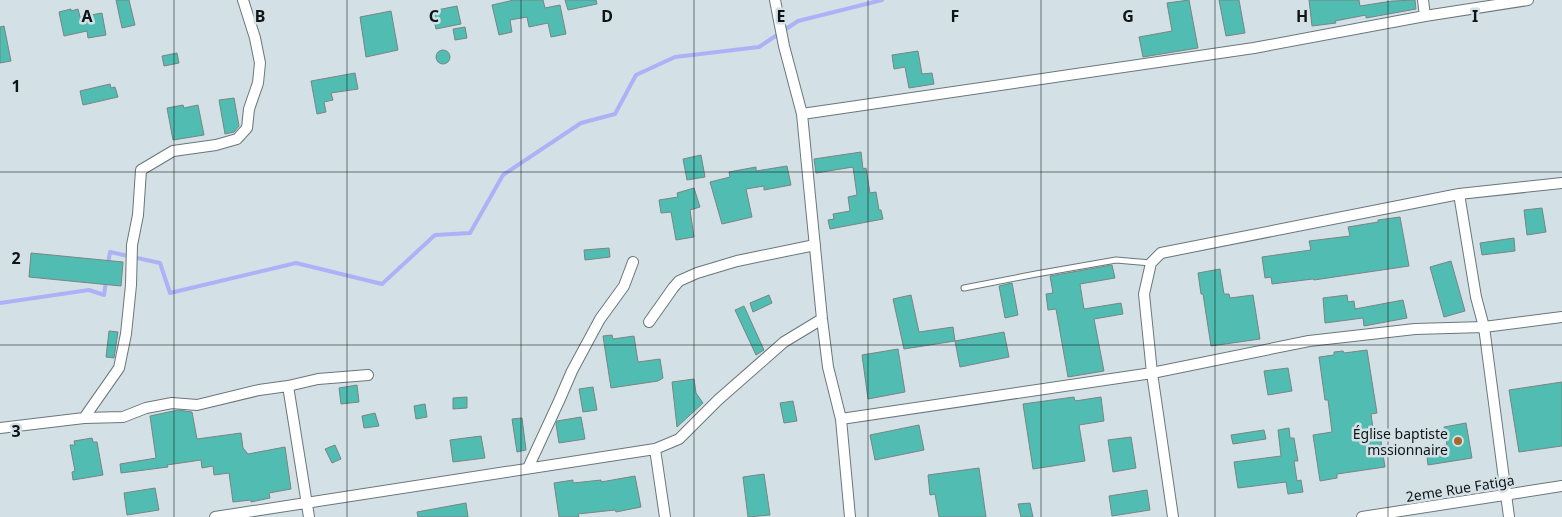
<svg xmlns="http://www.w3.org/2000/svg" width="1562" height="517" font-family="'Noto Sans',sans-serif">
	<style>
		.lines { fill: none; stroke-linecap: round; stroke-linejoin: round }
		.stream { stroke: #adb2f7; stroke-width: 4 }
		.building { fill: #50bcb2; stroke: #788684 }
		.lane-casing { stroke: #6a777a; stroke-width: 7 }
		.street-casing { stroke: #6a777a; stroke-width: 12 }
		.lane { stroke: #fff; stroke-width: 5 }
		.street { stroke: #fff; stroke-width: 10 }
		.grid { fill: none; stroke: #0f1415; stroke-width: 1; stroke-opacity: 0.55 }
		.poi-dot { fill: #a5692c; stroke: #d3e1e6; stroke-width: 2 }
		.labels { text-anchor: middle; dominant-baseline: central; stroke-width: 5; stroke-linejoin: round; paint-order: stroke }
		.poi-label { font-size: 14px; fill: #0f1415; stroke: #d3e1e6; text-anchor: end }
		.street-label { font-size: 14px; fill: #0f1415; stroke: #d3e1e6 }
		.grid-label { font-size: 16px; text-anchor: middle; font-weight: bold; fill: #0f1415; stroke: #d3e1e6; stroke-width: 5; stroke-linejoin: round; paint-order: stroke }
	</style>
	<rect width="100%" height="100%" fill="#d3e1e6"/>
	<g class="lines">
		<path class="stream" d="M108,264L110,252L160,263L170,293L296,263L382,284L435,235L470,233L503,175L581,123L615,114L636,75L675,57L759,47L798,21L882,0
			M0,303L89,290L104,295L106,281"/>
	</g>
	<path class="building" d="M116,0H129L135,25L122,28Z
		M514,0H543L545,8L560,5L566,34L551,37L548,23L529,27L527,17L510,20L512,32L499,35L492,5Z
		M565,0H596L597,4L568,10Z
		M1189,0L1198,48L1143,57L1139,37L1172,31L1167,3Z
		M1219,0H1239L1245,33L1226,36Z
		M1309,0H1359L1360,6L1392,1L1415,0L1416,9L1366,18V15L1335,21L1336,23L1312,26Z
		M457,6L461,24L436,29L432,11Z
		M71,9V11L78,9L80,17L102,13L106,35L88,38L87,31L64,36L59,12Z
		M391,11L398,50L366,57L360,17Z
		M4,26L11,61L0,63V27Z
		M465,27L467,38L455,40L453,29Z
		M436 57a7 7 0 1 1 14 0a7 7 0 1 1-14 0Z
		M918,51L922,74L932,73L934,84L909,88L905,67L894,69L892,55Z
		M177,53L179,63L164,66L162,56Z
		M355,73L358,89L331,93L333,100L324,102L326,112L317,114L311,81Z
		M110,84L111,88L115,87L118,97L83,105L80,91Z
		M234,98L239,126L234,132L225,134L219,100Z
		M183,105L184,108L198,105L204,135L173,140L167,108Z
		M861,152L863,169L866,168L870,193L876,192L879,210H881L883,219L830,229L828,220L834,219L833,214L850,211L848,197L857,195L853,167L816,173L814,159Z
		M701,155L705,177L687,180L683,159Z
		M787,166L791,185L764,190V186L746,189L752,217L722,224L710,182L730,177L729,172L756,167V171Z
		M694,188L700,207L690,210L694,237L676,240L671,212L661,213L659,200L678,197L677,193Z
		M1542,208L1546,232L1527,235L1524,210Z
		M1400,217L1409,266L1314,280L1313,279L1272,284L1271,277L1265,278L1262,257L1311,250L1309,241L1350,236L1348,227L1378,222V220Z
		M1514,238L1515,251L1482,255L1480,243Z
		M609,248L610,257L585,260L584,250Z
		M31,253L123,262L121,286L29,277Z
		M1451,261L1465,311L1444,317L1430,267Z
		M1112,265L1115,278L1080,284L1084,309L1121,303L1123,314L1094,319L1104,371L1068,377L1056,309L1048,310L1046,294L1053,293L1050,276Z
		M1220,269L1224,294H1229L1230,298L1253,295L1260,339L1211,346L1203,294H1201L1198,273Z
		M1012,283L1018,315L1005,318L999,286Z
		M769,295L772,303L753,312L750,303Z
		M911,295L919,332L953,327L955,341L904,349L893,299Z
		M1347,295L1348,302L1354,301L1355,309L1403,300L1407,318L1364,326L1363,318L1325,323L1323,298Z
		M744,306L764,350L756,355L735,310Z
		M109,331L118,332L114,358L106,357Z
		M1004,332L1009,357L960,367L955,341Z
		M612,335L613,339L634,336L638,362L660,359L663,378L658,381L611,388L603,336Z
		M898,349L905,392L868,399L862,355Z
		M1367,350L1377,413L1371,414L1374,435H1380L1385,467L1337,474V478L1320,481L1313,435L1332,432L1328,400H1325L1319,357L1334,355V352L1343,351L1344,353Z
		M1288,368L1292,391L1268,395L1264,371Z
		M694,379L696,393L703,403L677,427L672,382Z
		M1562,382V446L1519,452L1509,390Z
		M357,385L359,402L341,404L339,388Z
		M593,387L597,410L583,412L579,389Z
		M467,397V408L453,409V398Z
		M1074,397L1075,401L1101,397L1104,421L1079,425L1085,461L1033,469L1023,404Z
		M793,401L797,421L784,423L780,403Z
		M425,404L427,417L416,419L414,406Z
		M178,410L192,412L197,439L241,433L243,448L248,454L285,447L291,489L269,493L270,498L251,502V500L233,502L229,473L214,475L213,466L202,468L201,460L167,465L168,467L121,473L120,464L156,458L150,416Z
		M375,413L379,426L364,428L362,416Z
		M581,417L585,439L559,443L556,424L557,421Z
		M522,418L526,450L517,452L512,419Z
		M1466,423L1472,458L1428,465L1426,448L1447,445L1444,427Z
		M919,425L924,450L875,460L870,435Z
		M1289,428L1290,438H1294L1296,450L1298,461H1294L1297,481L1301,480L1303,492L1288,494L1286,482L1238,488L1234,462L1281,456L1278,430Z
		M1264,430L1266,439L1233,444L1231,435Z
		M481,436L485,458L453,462L450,440Z
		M1131,437L1136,468L1113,472L1108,440Z
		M92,438L93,442H97L103,475L73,480L72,472L75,471L70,445H75L74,441Z
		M335,445L341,459L332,463L325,449Z
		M979,468L986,517H939L935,494L930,495L928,475Z
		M764,474L770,515L748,517L743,477Z
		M635,476L641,507L616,512L615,510L578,514L579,517H559L554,483L573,480V483L601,480V482Z
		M155,488L159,510L127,515L124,493Z
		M1147,490L1150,510L1112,516L1109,496Z
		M466,503L468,517H418L417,512Z
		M1030,503L1033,517H1021L1018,504Z"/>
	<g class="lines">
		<defs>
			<path id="lane" d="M964,288L1036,274L1116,260L1151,263"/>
			<path id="street" d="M775,0L784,46L802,114L822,319L828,367L841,419L850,517
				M1423,0L1425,16
				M802,114L1254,48L1425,16L1528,0
				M1459,194L1476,297L1484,327L1509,517
				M649,322L673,288L679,281L697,273L737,261L815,245
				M288,386L309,517
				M84,418L119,368L126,334L131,285L132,245L138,215L141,170L173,151L216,145L237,139L247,128L249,109L258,83L260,63L255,38L243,0
				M841,419L1152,373L1309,341L1415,329L1484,327L1562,317
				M0,428L84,418L123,417L146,408L172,403L197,405L259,390L288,386L318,379L368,375
				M655,449L665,517
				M528,468L559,401L572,371L600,319L624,286L633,262
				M215,517L655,449L679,439L718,400L784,342L822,319
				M1173,517L1152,373L1144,294L1151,263L1161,253L1459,194L1562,183
				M1362,517L1562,486"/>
		</defs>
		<use href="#lane" class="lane-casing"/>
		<use href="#street" class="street-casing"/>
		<use href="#lane" class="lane"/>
		<use href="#street" class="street"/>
	</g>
	<path class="grid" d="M174,0V517M347,0V517M521,0V517M694,0V517M868,0V517M1041,0V517M1215,0V517M1388,0V517M0,172H1562M0,345H1562"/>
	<circle class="poi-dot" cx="1458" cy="441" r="5"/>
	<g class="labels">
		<g class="poi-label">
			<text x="1448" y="433">Église baptiste<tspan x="1448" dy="16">mssionnaire</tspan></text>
		</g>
		<g class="street-label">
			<text transform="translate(1460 488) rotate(-9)">2eme Rue Fatiga</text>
		</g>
	</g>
	<g class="grid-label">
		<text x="87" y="22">A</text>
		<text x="260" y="22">B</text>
		<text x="434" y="22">C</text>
		<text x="607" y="22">D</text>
		<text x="781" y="22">E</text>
		<text x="955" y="22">F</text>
		<text x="1128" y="22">G</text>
		<text x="1302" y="22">H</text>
		<text x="1475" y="22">I</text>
		<text x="16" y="92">1</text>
		<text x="16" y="264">2</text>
		<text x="16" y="437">3</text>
	</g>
</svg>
